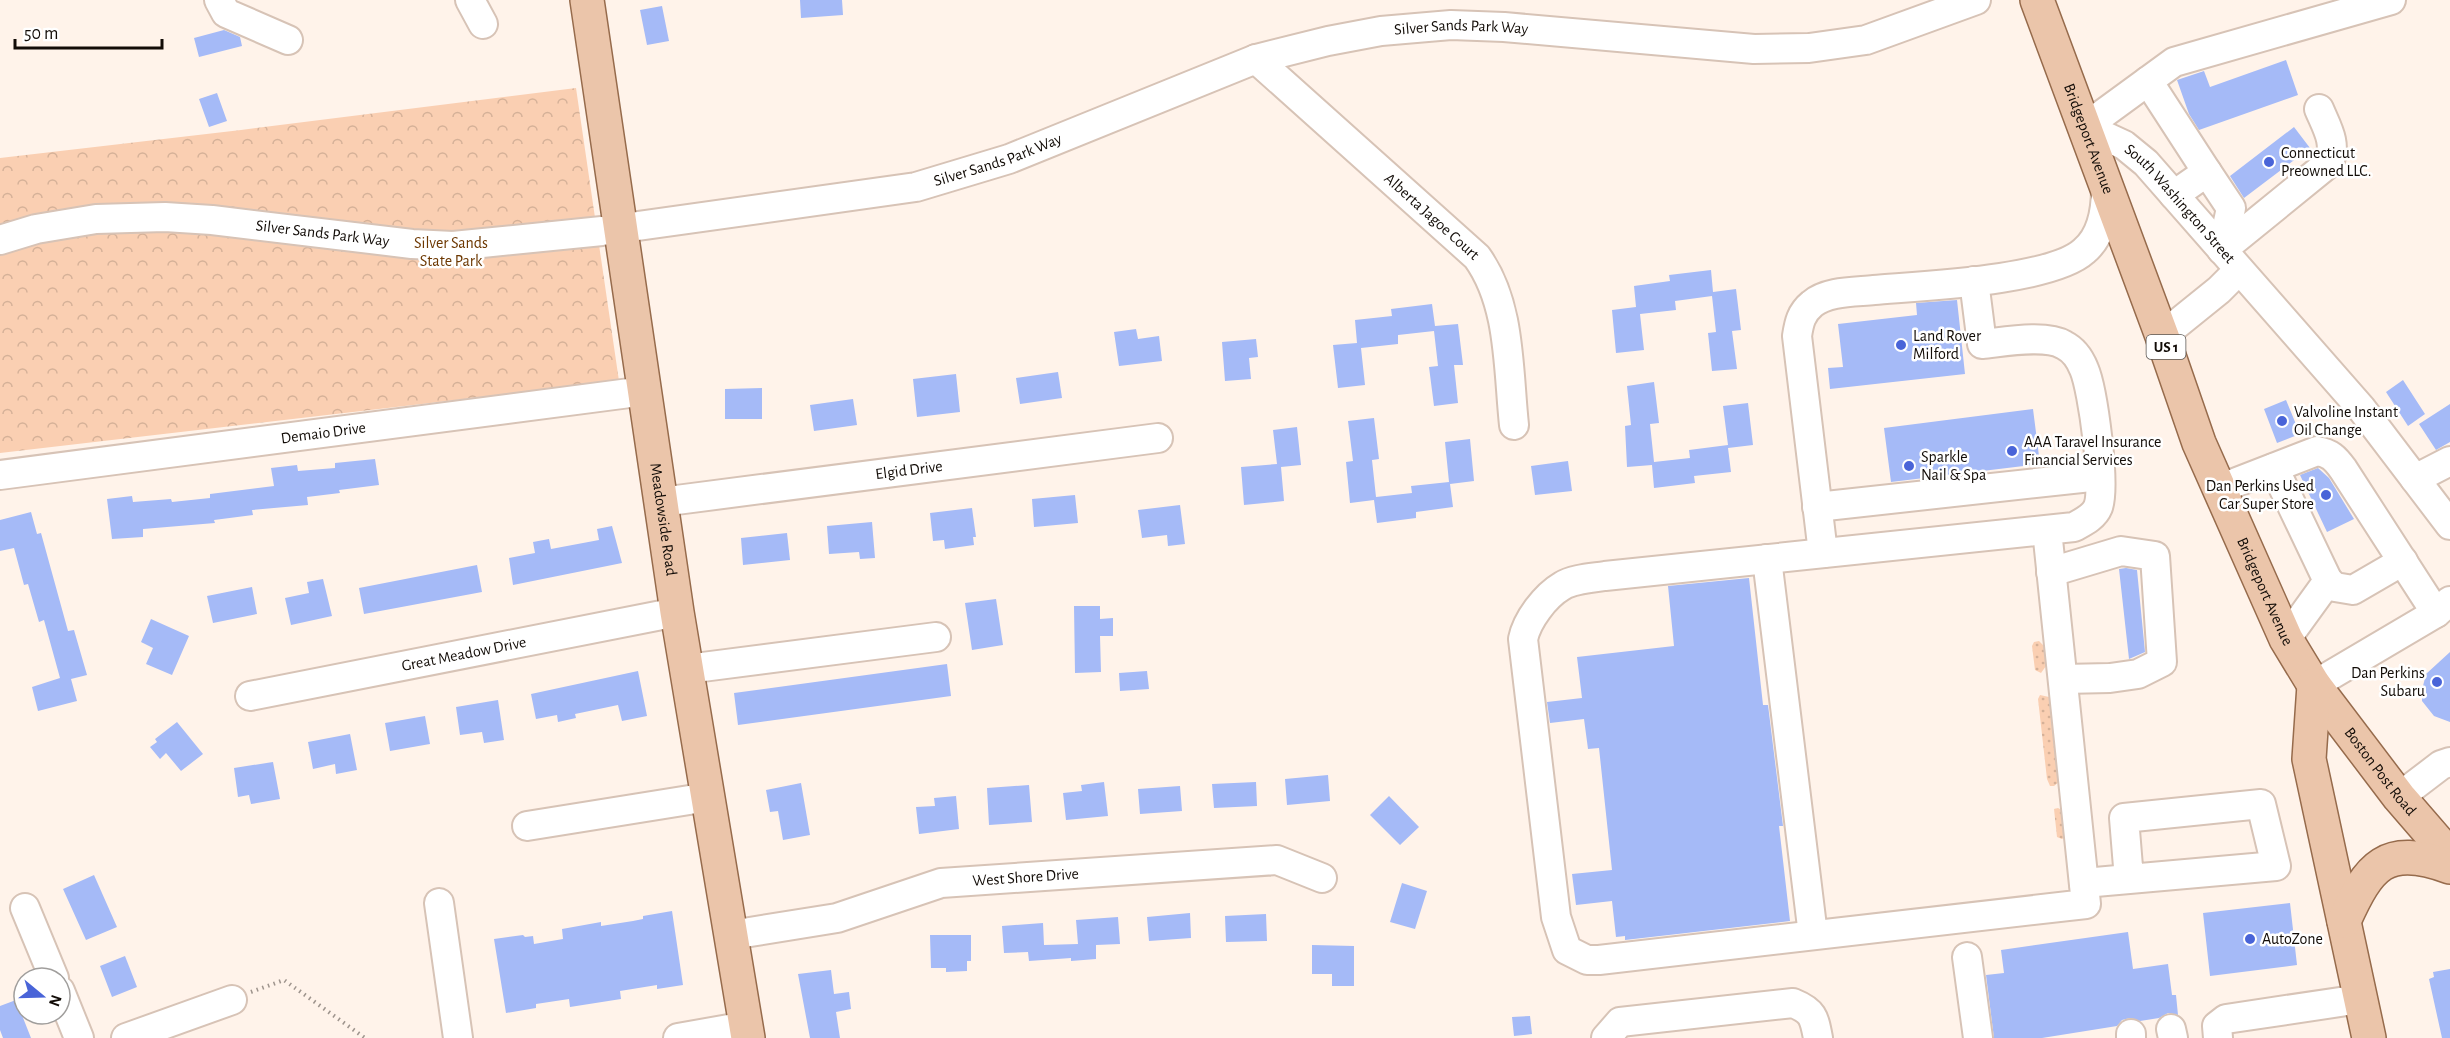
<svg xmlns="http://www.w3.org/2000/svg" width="2450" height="1038" font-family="'Alegreya Sans',sans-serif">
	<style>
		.grass { fill: url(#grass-dots) }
		.park { fill: url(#park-crowns) }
		.building { fill: #a5baf7 }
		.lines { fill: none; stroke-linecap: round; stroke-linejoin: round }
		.minor-casing { stroke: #d7c3b6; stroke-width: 32 }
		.major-casing { stroke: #966b4c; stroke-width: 36 }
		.path { stroke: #9e948d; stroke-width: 4; stroke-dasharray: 1.5 4.5; stroke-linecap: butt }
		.minor { stroke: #fff; stroke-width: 28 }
		.major { stroke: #ebc5aa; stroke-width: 33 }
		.poi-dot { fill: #4964d8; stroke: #fff; stroke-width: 2 }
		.labels { text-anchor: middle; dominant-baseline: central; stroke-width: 5; stroke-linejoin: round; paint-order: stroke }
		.shield { fill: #fff; stroke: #595551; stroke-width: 1.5 }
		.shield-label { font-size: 15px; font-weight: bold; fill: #120c07 }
		.street-label { font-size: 16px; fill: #120c07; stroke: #fff }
		.poi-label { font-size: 16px; fill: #120c07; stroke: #fff; text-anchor: start }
		.park-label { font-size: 16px; fill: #6c3701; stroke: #fff }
	</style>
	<defs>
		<pattern id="grass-dots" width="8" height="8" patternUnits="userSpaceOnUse" patternTransform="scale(1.5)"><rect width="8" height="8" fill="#facfb2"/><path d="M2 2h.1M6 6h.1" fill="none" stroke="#d5b198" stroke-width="1.8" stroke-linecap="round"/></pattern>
		<pattern id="park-crowns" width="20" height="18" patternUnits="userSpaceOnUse" patternTransform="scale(1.5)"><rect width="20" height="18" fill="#facfb2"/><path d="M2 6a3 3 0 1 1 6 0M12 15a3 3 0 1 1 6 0" fill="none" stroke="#d5b198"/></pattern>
	</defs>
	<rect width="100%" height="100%" fill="#fff3ea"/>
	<path class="grass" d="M2039,641L2044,646L2046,666L2041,673L2035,670L2032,646L2034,642Z
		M2040,695L2049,697L2051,700L2060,781L2054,786H2050L2047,779L2038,699Z
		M2058,808L2065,812L2066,837L2062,839L2057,837L2054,809Z"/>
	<path class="park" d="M576,88L619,381L0,453V158L241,130Z"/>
	<path class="building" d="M800,0H842L843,15L801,18Z
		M662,6L669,41L647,45L640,10Z
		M224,30L240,37L242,46L199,57L194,38Z
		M2286,60L2298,95L2199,130L2189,114L2177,80L2204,71L2210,87Z
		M217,93L227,121L209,127L199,99Z
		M2294,127L2310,148L2244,198L2230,176Z
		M1711,270L1713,292L1736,289L1741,330L1732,331L1737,369L1712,371L1708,333L1716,332L1712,296L1675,301L1676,310L1640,314L1644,350L1616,353L1612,310L1636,307L1634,286L1670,281L1669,275Z
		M1957,300L1965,374L1830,389L1828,368L1843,367L1838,324L1917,315L1916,303Z
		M1432,304L1435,326L1458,324L1463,365H1454L1458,403L1434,406L1429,367L1438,366L1434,331L1398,335V344L1361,348L1365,385L1338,388L1333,345L1357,343L1355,320L1392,316L1391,309Z
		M1136,329L1138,339L1159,336L1162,361L1119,366L1114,332Z
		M1256,339L1258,357L1249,358L1251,379L1225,381L1222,342Z
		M1058,372L1062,398L1020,404L1016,378Z
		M956,374L960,412L917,417L913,379Z
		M2403,380L2425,414L2408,426L2386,392Z
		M1654,382L1659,423L1650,424L1654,462L1690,458L1689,450L1728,445L1723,406L1748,403L1753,445L1728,448L1731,472L1694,476L1695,483L1654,488L1652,465L1627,467L1625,426L1631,425L1627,386Z
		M762,388V419H725V389Z
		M853,399L857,425L814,431L810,405Z
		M2286,400L2300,434L2277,443L2264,409Z
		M2450,404V442L2436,450L2419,424Z
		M2033,409L2040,464L1891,482L1884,428Z
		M1374,418L1379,459L1372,460L1376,497L1412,493L1411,486L1449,482L1445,442L1470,439L1474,481L1450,484L1453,507L1416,512V518L1377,523L1374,500L1350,503L1346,462L1353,461L1348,421Z
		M1297,427L1301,465L1281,467L1284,501L1244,505L1241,467L1277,464L1273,430Z
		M375,459L379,485L339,490L340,493L307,497L308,505L252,510L253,515L214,520L215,523L143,529V537L112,539L107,499L132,496L133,502L171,499L172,502L210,498V494L274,486L271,468L297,465L298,471L335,468V463Z
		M1568,461L1572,491L1535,495L1531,466Z
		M2318,468L2329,478L2354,519L2327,532L2300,475Z
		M1075,495L1078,523L1034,527L1032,499Z
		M1180,505L1185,544L1168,546L1167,535L1142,538L1138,510Z
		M972,508L976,537H973L974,545L945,549L944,540L933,541L930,513Z
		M31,512L37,534L41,533L68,631L74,630L87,675L71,679L77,701L38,711L32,687L60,678L44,620L39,622L28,584L24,585L14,548L0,551V520Z
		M872,522L875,558L860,559L859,552L829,554L827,526Z
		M612,526L622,563L513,585L509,558L535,553L533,542L549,539L551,549L599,540L597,529Z
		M787,533L790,560L743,565L741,538Z
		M477,565L482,592L364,614L359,588Z
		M2126,568L2137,570L2145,652L2129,659L2119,569Z
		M1749,578L1763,705H1768L1783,826H1779L1790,921L1625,940V936L1616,937L1612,901L1576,905L1572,874L1612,870L1599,748L1588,749L1584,719L1550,723L1547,702L1582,698L1577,657L1674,646L1668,586Z
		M323,579L332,616L291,625L285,598L309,593L307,582Z
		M252,587L257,614L213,623L207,596Z
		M996,599L1003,645L972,650L965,603Z
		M1074,606H1100V619L1113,618V636H1100L1101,672L1075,673Z
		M151,619L189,636L172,675L146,664L153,648L141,642Z
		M2450,652V722L2434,716L2422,701V690L2426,674Z
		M947,664L951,696L738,725L734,693Z
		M638,671L647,716L622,721L618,705L575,714L576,718L558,722L557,715L536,719L531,694Z
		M1147,671L1149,689L1120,691L1119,673Z
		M498,700L504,740L484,743L482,732L460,735L456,707Z
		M425,716L430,744L390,751L385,723Z
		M177,722L203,754L181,771L166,753L160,759L150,747L157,742L155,739Z
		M350,734L357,770L336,774L335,764L313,769L308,742Z
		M273,762L280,799L251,804L249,795L238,797L234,768Z
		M1328,775L1330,801L1287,805L1285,779Z
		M1104,782L1108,816L1066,820L1063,793L1082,791L1081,785Z
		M1256,782L1257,806L1214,808L1212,784Z
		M801,783L810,835L783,840L778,811L770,812L766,790Z
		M1029,785L1032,822L989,825L987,788Z
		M1180,786L1182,811L1140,814L1138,789Z
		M956,796L959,829L919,834L916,807L935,806L934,798Z
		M1389,796L1419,827L1400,845L1370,815Z
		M94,875L117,927L86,940L63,889Z
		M1402,883L1427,891L1415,929L1390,922Z
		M2290,903L2297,965L2210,976L2203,913Z
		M672,911L683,985L657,989V985L620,991L621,999L570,1007L569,999L536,1004V1008L506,1013L494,939L523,935L525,937L533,936L534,944L563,939L562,929L601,922V926L633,921L643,919V916Z
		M1190,913L1191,938L1149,941L1147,917Z
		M1266,914L1267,941L1226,942L1225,916Z
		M1118,917L1120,944L1096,945V959L1071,961V958L1029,961L1028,952L1004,953L1002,926L1043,923L1044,945L1078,944L1076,920Z
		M2128,932L2133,969L2168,964L2172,995H2176L2178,1015L2168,1013L2159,1018L2140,1021L2130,1018L2122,1020L2117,1026L2042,1038H1994L1986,975L2004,973L2001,950Z
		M930,935H971V961H967V971L946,972V968H931Z
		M1312,945L1354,946V986H1332V974H1312Z
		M125,956L137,987L112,997L100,966Z
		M2450,969V1038H2442L2429,979L2434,977L2433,972Z
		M831,970L834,994L849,992L851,1009L836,1012L840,1038H810L798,974Z
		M16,1000L31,1038H3L0,1030V1006Z
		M1530,1016L1532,1034L1514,1036L1512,1017Z"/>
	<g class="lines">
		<defs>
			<g id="minor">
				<path d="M219,0L226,13L288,40"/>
				<path d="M470,0L483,24"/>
				<path id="s1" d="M2391,0L2174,62L2085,127L2124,145L2146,163L2361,408L2450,525"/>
				<path id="s2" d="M1256,59L1477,257C1511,304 1508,369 1514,425"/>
				<path d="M2148,81L2207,172L2174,195"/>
				<path d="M2207,172L2231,208L2222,250"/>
				<path id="s3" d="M0,240L36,229L96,219L165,217L212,220L412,244L453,246L602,231L916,187L1009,159L1256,59L1328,41L1381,31L1451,25L1504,27L1754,49L1809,48L1866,40L1976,0"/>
				<path d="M2222,250L2329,163C2337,143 2327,128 2319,109"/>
				<path d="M1974,281L1982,344C2003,342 2046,334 2064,345C2074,350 2080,359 2084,369C2093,390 2106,487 2098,507C2094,517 2083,522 2074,527L1605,576C1592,578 1573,579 1562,586C1545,596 1527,620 1523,639L1556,917L1567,950L1587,960H1599L2086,904L2047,530"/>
				<path d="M2162,336L2219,290L2239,270"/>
				<path d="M2274,468L2328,581L2286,639"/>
				<path id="s4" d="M0,475L645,391"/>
				<path d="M2415,479L2450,461"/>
				<path d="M2219,489L2317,451C2330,453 2335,458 2343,469L2436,613L2450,601"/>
				<path id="s5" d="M661,502L1158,438"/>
				<path d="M1817,507L2100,476"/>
				<path d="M1823,553L1797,336C1799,323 1801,313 1812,304C1827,291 1855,292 1874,290C1921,286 2051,281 2084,251C2102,236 2106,210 2106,188"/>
				<path d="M1767,559L1813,935"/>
				<path d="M2051,572L2121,551L2155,556L2162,662L2138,674L2110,678L2063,679"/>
				<path d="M2328,581L2335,587L2353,590L2403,561"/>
				<path d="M687,669L936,637"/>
				<path d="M2314,685L2436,613"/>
				<path id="s6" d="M250,696L677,612"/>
				<path d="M2399,797L2441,765L2450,762"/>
				<path d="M527,826L708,797"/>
				<path d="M2084,883L2276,866L2261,804L2124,818L2129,879"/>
				<path d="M439,903L458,1038"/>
				<path d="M25,908L54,978"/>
				<path id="s7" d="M731,935L837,918L941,883L1277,860L1322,878"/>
				<path d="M1967,957L1978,1038"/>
				<path d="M60,991L79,1038"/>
				<path d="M2171,1029L2173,1038"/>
				<path d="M2131,1034V1038"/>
				<path d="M126,1038L232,1000"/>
				<path d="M678,1038L746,1026"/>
				<path d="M1606,1038L1620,1022L1793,1003C1813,1011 1814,1017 1818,1038"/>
				<path d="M2218,1038L2217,1026L2226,1019L2360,999"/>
			</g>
			<g id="major">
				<path id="s8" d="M587,0L677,612L748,1038"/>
				<path id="s9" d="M2037,0L2162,336L2199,443L2286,639L2314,685L2399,797L2450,856"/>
				<path d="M2314,685L2309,759L2369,1038"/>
				<path d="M2344,921C2369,866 2385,843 2450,867"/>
			</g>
		</defs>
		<use href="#minor" class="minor-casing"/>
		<use href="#major" class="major-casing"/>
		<path class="path" d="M251,992L284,980L365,1038"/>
		<use href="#minor" class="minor"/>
		<use href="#major" class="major"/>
	</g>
	<g class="poi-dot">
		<circle cx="2269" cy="162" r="6"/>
		<circle cx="1901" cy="345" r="6"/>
		<circle cx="2282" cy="421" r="6"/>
		<circle cx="2012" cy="451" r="6"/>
		<circle cx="1909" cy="466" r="6"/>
		<circle cx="2326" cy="495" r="6"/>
		<circle cx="2437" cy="682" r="6"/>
		<circle cx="2250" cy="939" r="6"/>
	</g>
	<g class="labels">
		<rect class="shield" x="2146.5" y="335" width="39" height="24" rx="4.5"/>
		<g class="shield-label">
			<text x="2166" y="347">US 1</text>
		</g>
		<g class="street-label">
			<text stroke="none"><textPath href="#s3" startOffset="1496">Silver Sands Park Way</textPath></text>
			<text stroke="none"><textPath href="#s9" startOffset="148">Bridgeport Avenue</textPath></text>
			<text stroke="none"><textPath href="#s3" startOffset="1010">Silver Sands Park Way</textPath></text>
			<text stroke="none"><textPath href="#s1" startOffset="460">South Washington Street</textPath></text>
			<text stroke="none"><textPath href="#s2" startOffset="236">Alberta Jagoe Court</textPath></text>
			<text stroke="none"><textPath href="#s3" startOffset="326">Silver Sands Park Way</textPath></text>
			<text stroke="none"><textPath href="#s4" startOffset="326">Demaio Drive</textPath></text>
			<text stroke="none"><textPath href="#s5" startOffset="250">Elgid Drive</textPath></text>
			<text stroke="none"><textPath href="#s8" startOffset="525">Meadowside Road</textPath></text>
			<text stroke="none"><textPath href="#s9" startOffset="634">Bridgeport Avenue</textPath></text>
			<text stroke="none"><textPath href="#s6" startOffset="218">Great Meadow Drive</textPath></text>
			<text stroke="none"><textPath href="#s9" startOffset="849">Boston Post Road</textPath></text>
			<text stroke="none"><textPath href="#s7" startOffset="302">West Shore Drive</textPath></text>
		</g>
		<g class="poi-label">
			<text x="2281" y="153">Connecticut<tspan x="2281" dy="18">Preowned LLC.</tspan></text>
			<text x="1913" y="336">Land Rover<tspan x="1913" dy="18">Milford</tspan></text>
			<text x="2294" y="412">Valvoline Instant<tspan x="2294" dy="18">Oil Change</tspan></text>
			<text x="2024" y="442">AAA Taravel Insurance<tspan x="2024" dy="18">Financial Services</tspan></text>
			<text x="1921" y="457">Sparkle<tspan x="1921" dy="18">Nail &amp; Spa</tspan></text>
			<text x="2314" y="486" text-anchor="end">Dan Perkins Used<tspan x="2314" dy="18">Car Super Store</tspan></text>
			<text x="2425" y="673" text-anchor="end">Dan Perkins<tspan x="2425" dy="18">Subaru</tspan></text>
			<text x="2262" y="939">AutoZone</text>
		</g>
		<g class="park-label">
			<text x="451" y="243">Silver Sands<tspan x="451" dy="18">State Park</tspan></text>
		</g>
	</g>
	<g transform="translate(42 996) rotate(109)"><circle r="28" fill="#ffffff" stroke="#a09e9c" stroke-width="1.5"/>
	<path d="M0-4.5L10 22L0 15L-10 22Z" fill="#4964d8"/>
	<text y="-9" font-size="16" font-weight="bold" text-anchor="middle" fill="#120c07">N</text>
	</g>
	<path d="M15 39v9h147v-9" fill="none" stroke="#120c07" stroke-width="3"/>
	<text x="24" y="39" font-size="18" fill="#120c07" stroke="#ffffff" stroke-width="4.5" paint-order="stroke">50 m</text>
</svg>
